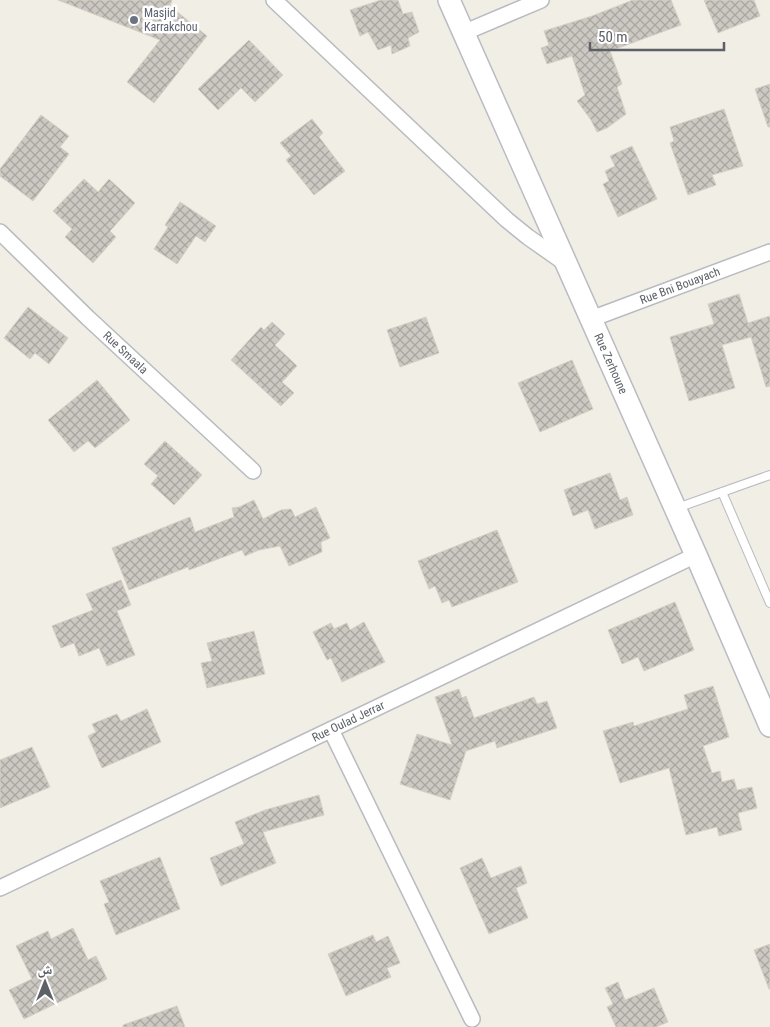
<svg xmlns="http://www.w3.org/2000/svg" width="770" height="1027" font-family="'Roboto Condensed','Noto Naskh Arabic',sans-serif">
	<style>
		.building { fill: url(#building-cross-hatch); stroke: #d6d1c3 }
		.lines { fill: none; stroke-linecap: round; stroke-linejoin: round }
		.lane-casing { stroke: #b8bbc0; stroke-width: 10 }
		.street-casing { stroke: #b8bbc0; stroke-width: 18 }
		.secondary-casing { stroke: #b9bcc2; stroke-width: 24 }
		.lane { stroke: #fff; stroke-width: 8 }
		.street { stroke: #fff; stroke-width: 15 }
		.secondary { stroke: #fff; stroke-width: 21 }
		.worship-dot { fill: #6b7280; stroke: #fff; stroke-width: 2 }
		.labels { text-anchor: middle; dominant-baseline: central; stroke-width: 5; stroke-linejoin: round; paint-order: stroke }
		.worship-label { font-size: 12px; fill: #5b616d; stroke: #fff; text-anchor: start }
		.street-label { font-size: 12px; fill: #5d6167; stroke: #fff }
	</style>
	<defs>
		<pattern id="building-cross-hatch" width="8" height="8" patternUnits="userSpaceOnUse" patternTransform="scale(1.25)"><rect width="8" height="8" fill="#ccc8c2"/><path d="M0 0l8 8M0 8l8-8" fill="none" stroke="#a9a6a1"/></pattern>
	</defs>
	<rect width="100%" height="100%" fill="#f1eee5"/>
	<path class="building" d="M58,0H172L170,6L207,36L154,103L127,82L160,40Z
		M381,0H398L403,14L412,12L419,32L408,38L410,46L392,54L391,45L378,50L368,32L360,36L350,10Z
		M633,0H671L681,25L610,51L622,84L617,87L626,114L607,128L597,132L591,120L577,101L585,95L572,56L547,64L541,48L549,45L544,31L592,16Z
		M704,0H754L760,16L718,33Z
		M249,40L283,75L255,102L241,88L218,110L198,89Z
		M770,84V127H768L755,89Z
		M724,109L743,166L712,175L716,185L688,195L670,143L674,141L670,127Z
		M41,115L69,136L60,147L69,154L33,201L0,176V169Z
		M312,119L323,133L319,137L345,171L314,195L286,160L291,156L280,143Z
		M632,146L657,199L618,217L603,184L609,181L605,171L615,166L610,156Z
		M84,179L98,192L109,179L135,203L110,231L116,237L93,263L65,237L72,229L53,211Z
		M180,202L216,226L205,242L196,236L177,264L154,249L168,227L165,225Z
		M739,294L748,323L770,316V386L766,387L751,337L722,345L735,388L689,401L670,337L714,324L708,304Z
		M28,307L68,338L49,364L35,353L30,359L4,338Z
		M426,317L439,353L400,367L387,330Z
		M272,322L285,334L275,345L297,366L282,382L294,393L281,406L231,360L261,327L264,330Z
		M572,360L593,409L540,432L518,383Z
		M97,380L130,420L95,448L88,441L74,452L48,420Z
		M165,441L202,475L174,505L151,484L158,476L144,464Z
		M610,473L620,500L627,497L633,515L595,529L588,510L573,516L564,490Z
		M254,500L263,519L281,510L291,509L295,517L316,507L330,538L321,542L322,552L289,566L280,546L259,550L245,556L242,550L189,570L188,567L129,590L112,548L190,517L195,532L234,517L232,508L239,507Z
		M497,530L518,582L452,607L449,600L442,603L435,586L429,589L418,561Z
		M121,580L131,605L117,611L135,655L107,666L99,648L79,656L74,643L61,648L52,626L93,610L86,594Z
		M675,602L694,650L644,671L638,657L622,664L608,630Z
		M364,622L385,662L342,682L331,658L327,660L313,632L331,623L334,629L347,623L350,630Z
		M254,631L265,674L207,688L201,663L212,661L207,643Z
		M713,686L729,737L703,746L712,773L720,771L722,782L734,779L737,790L752,787L757,808L738,813L742,830L719,836L717,827L686,835L669,768L620,783L603,731L633,722L634,726L688,709L684,695Z
		M459,689L462,698L466,696L474,718L534,697L537,704L547,701L557,728L497,748L495,741L466,751L450,800L400,784L417,734L452,745L435,697Z
		M147,709L161,742L102,768L88,736L96,732L92,724L117,714L121,721Z
		M32,747L50,787L0,808V760Z
		M319,795L324,815L263,832L276,863L221,886L210,858L244,844L235,822L265,810Z
		M160,857L180,909L116,935L104,904L109,902L100,881Z
		M482,858L491,878L521,866L527,883L516,888L528,918L489,934L460,868Z
		M73,928L88,960L96,956L107,979L24,1019L9,990L32,979L16,946L48,931L51,939Z
		M373,935L376,942L388,936L400,963L387,968L391,977L346,996L328,954Z
		M770,944V989H769L754,950Z
		M618,982L625,1000L654,988L668,1022L656,1027H616L607,1007L613,1004L605,988Z
		M177,1006L185,1027H123V1025Z"/>
	<g class="lines">
		<defs>
			<path id="lane" d="M722,492L770,603
				M677,508L770,475"/>
			<g id="street">
				<path d="M274,0L507,220L528,237L565,263"/>
				<path d="M463,33L541,0"/>
				<path id="s1" d="M0,232L88,318L253,471"/>
				<path id="s2" d="M591,319L770,252"/>
				<path d="M331,730L472,1019"/>
				<path id="s3" d="M0,888L696,555"/>
			</g>
			<g id="secondary">
				<path id="s4" d="M449,0L696,555L770,726"/>
			</g>
		</defs>
		<use href="#lane" class="lane-casing"/>
		<use href="#street" class="street-casing"/>
		<use href="#secondary" class="secondary-casing"/>
		<use href="#lane" class="lane"/>
		<use href="#street" class="street"/>
		<use href="#secondary" class="secondary"/>
	</g>
	<circle class="worship-dot" cx="134" cy="20" r="5"/>
	<g class="labels">
		<g class="worship-label">
			<text x="144" y="13">Masjid<tspan x="144" dy="14">Karrakchou</tspan></text>
		</g>
		<g class="street-label">
			<text stroke="none"><textPath href="#s2" startOffset="95">Rue Bni Bouayach</textPath></text>
			<text stroke="none"><textPath href="#s1" startOffset="174">Rue Smaala</textPath></text>
			<text stroke="none"><textPath href="#s4" startOffset="398">Rue Zerhoune</textPath></text>
			<text stroke="none"><textPath href="#s3" startOffset="386">Rue Oulad Jerrar</textPath></text>
		</g>
	</g>
	<g transform="translate(45 982)" stroke="#ffffff" stroke-width="4" paint-order="stroke">
	<path d="M0-4L9 19L0 12L-9 19Z" fill="#5d6167"/>
	<text y="-8" font-size="14" font-weight="bold" text-anchor="middle" fill="#5d6167">ش</text>
	</g>
	<path d="M590 42v8h134v-8" fill="none" stroke="#5d6167" stroke-width="2.5"/>
	<text x="598" y="42" font-size="15" fill="#5d6167" stroke="#ffffff" stroke-width="4" paint-order="stroke">50 m</text>
</svg>
